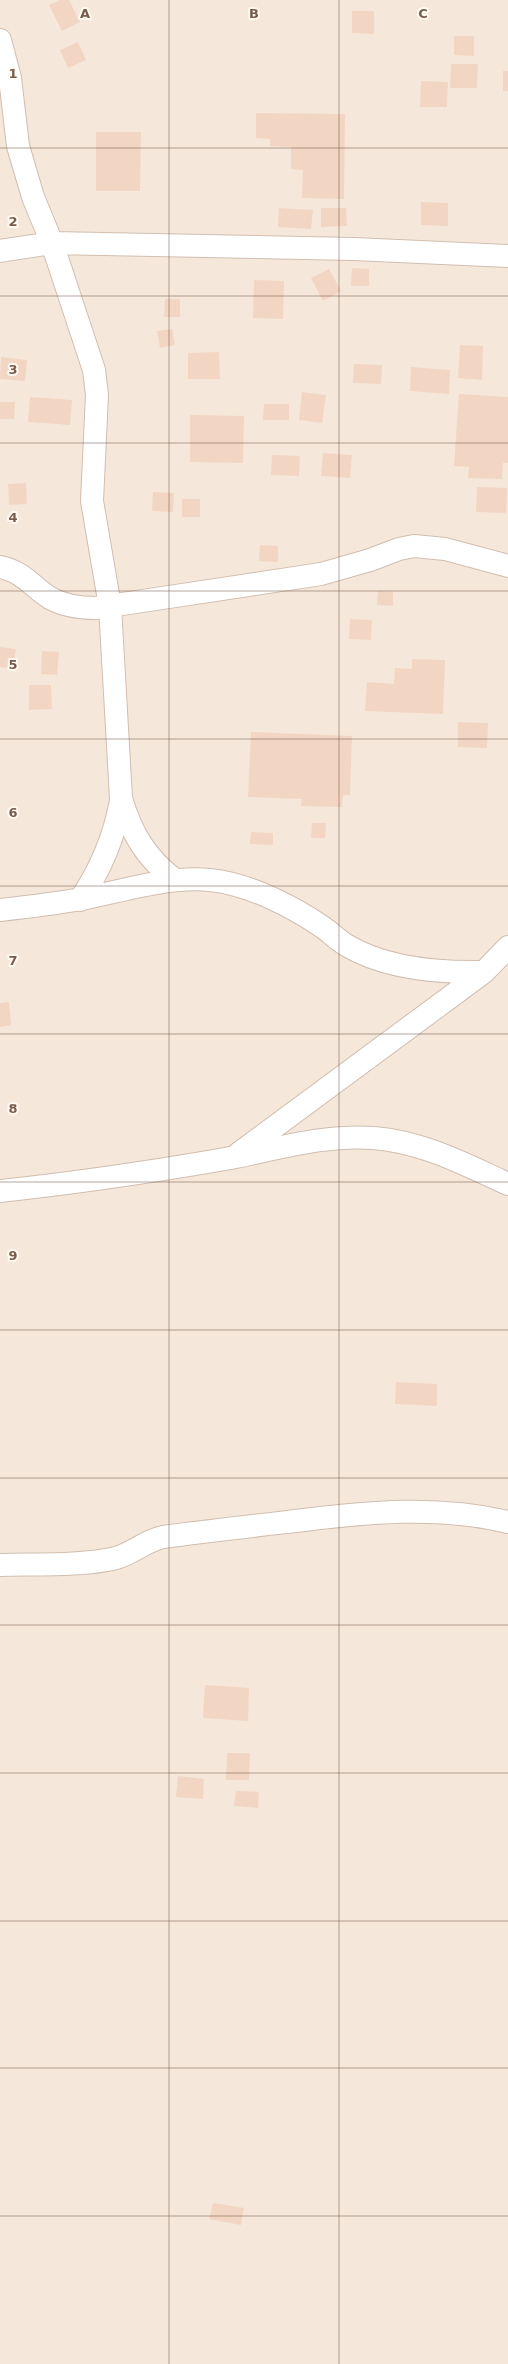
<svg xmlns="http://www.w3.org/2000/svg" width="508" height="2364" font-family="'DejaVu Sans',sans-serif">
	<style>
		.residential { fill: #f5e8da }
		.building { fill: #f3d5c3 }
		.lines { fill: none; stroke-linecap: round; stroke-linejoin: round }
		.minor-casing { stroke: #d1beb0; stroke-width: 24 }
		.minor { stroke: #fff; stroke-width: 22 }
		.grid { fill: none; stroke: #7a5c4d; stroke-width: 1; stroke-opacity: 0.55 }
		.grid-label { font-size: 13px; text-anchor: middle; font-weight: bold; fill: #7a5c4d; stroke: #fffaf3; stroke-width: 4; stroke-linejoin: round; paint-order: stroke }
	</style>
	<rect width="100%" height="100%" fill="#fdf6ec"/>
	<path class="residential" d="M0,0H508V2364H0Z"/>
	<path class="building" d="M60,0H69L80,22L62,31L49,5Z
		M352,11H374V34L352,33Z
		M454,36H474V56L454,55Z
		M78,42L86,60L68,68L60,50Z
		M451,64H478L477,88H450Z
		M503,71H508V91H503Z
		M421,81L448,82L447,107H420Z
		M256,113L345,114L344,199L302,198L303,170L291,169V147L270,146V139L256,138Z
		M96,132H141L140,191H96Z
		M421,202L448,203V226L421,225Z
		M279,208L313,210L311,229L278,227Z
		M321,208H346L347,226L321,227Z
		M352,268L369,269V286H351Z
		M329,269L341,291L323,301L311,278Z
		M254,280L284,281L283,319L253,318Z
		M165,299H180V317H164Z
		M172,329L175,345L160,348L157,331Z
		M460,345L483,346L482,380L458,378Z
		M219,352L220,379H188V353Z
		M1,357L27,360L25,381L0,379Z
		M354,364L382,365L381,384L353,383Z
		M411,367L450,370L449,394L410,391Z
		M302,392L326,395L322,423L299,420Z
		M459,394L508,397V463H503L502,479L468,478L469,467L454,466Z
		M30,397L72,400L70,425L28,422Z
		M0,402H15L14,419H0Z
		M264,404H289V420H263Z
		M190,415L244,416L243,463L190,462Z
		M323,453L352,455L350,478L321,476Z
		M272,455L300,456L299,476L271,475Z
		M26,483L27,504L9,505L8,484Z
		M477,487L507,488L506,513L476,512Z
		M153,492L174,493L173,512L152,511Z
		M182,499H200V517H182Z
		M260,545L278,546V562L259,561Z
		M378,591L393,592V606L377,605Z
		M350,619L372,620L371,640L349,639Z
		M0,647L16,649L13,669L0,667Z
		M42,651L59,652L57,675L41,674Z
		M412,659L445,660L443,714L365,711L367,682L394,684L395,668L412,669Z
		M29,685H51L52,709L29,710Z
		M458,722L488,723L487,748L458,747Z
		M251,732L352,736L350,795H343L342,807L301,806L302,799L248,797Z
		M312,823H326L325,838H311Z
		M251,832L273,833V845L250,844Z
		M9,1002L11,1025L0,1027V1003Z
		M396,1382L437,1384V1406L395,1404Z
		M205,1685L249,1688L248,1721L203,1718Z
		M227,1753H250L249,1780H226Z
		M178,1776L204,1779L203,1799L176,1797Z
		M236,1791L259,1792L258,1808L234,1806Z
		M213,2203L244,2208L241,2225L209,2219Z"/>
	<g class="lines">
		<defs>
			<path id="minor" d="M0,40L10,78L18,146L33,197L52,243L94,370L97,395L92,501L110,606L121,798C131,833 146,858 175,880
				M0,251L52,243L354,249L508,256
				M0,567C24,572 31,586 50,598C64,606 81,608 96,608L321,574L370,560L399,549L414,546L445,549L508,566
				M80,900C101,869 114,838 121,801
				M0,910C27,907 54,904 81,899C123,891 167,876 210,880C249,884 292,906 324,928C331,933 338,940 346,945C386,969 438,973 484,972
				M238,1154L484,972L508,947
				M0,1191C75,1183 150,1172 225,1159C274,1150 324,1134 374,1138C423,1142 464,1164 508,1184
				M0,1565C34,1564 84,1566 116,1558C133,1553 145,1541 163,1537C207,1531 252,1526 296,1521C367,1512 438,1505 508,1522"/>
		</defs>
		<use href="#minor" class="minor-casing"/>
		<use href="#minor" class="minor"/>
	</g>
	<path class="grid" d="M169,0V2364M339,0V2364M0,148H508M0,296H508M0,443H508M0,591H508M0,739H508M0,886H508M0,1034H508M0,1182H508M0,1330H508M0,1478H508M0,1625H508M0,1773H508M0,1921H508M0,2068H508M0,2216H508"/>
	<g class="grid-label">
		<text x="85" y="18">A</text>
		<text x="254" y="18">B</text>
		<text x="423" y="18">C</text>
		<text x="13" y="78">1</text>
		<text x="13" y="226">2</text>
		<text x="13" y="374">3</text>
		<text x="13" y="522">4</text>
		<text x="13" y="669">5</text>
		<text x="13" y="817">6</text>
		<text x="13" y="965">7</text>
		<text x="13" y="1113">8</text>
		<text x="13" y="1260">9</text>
	</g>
</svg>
